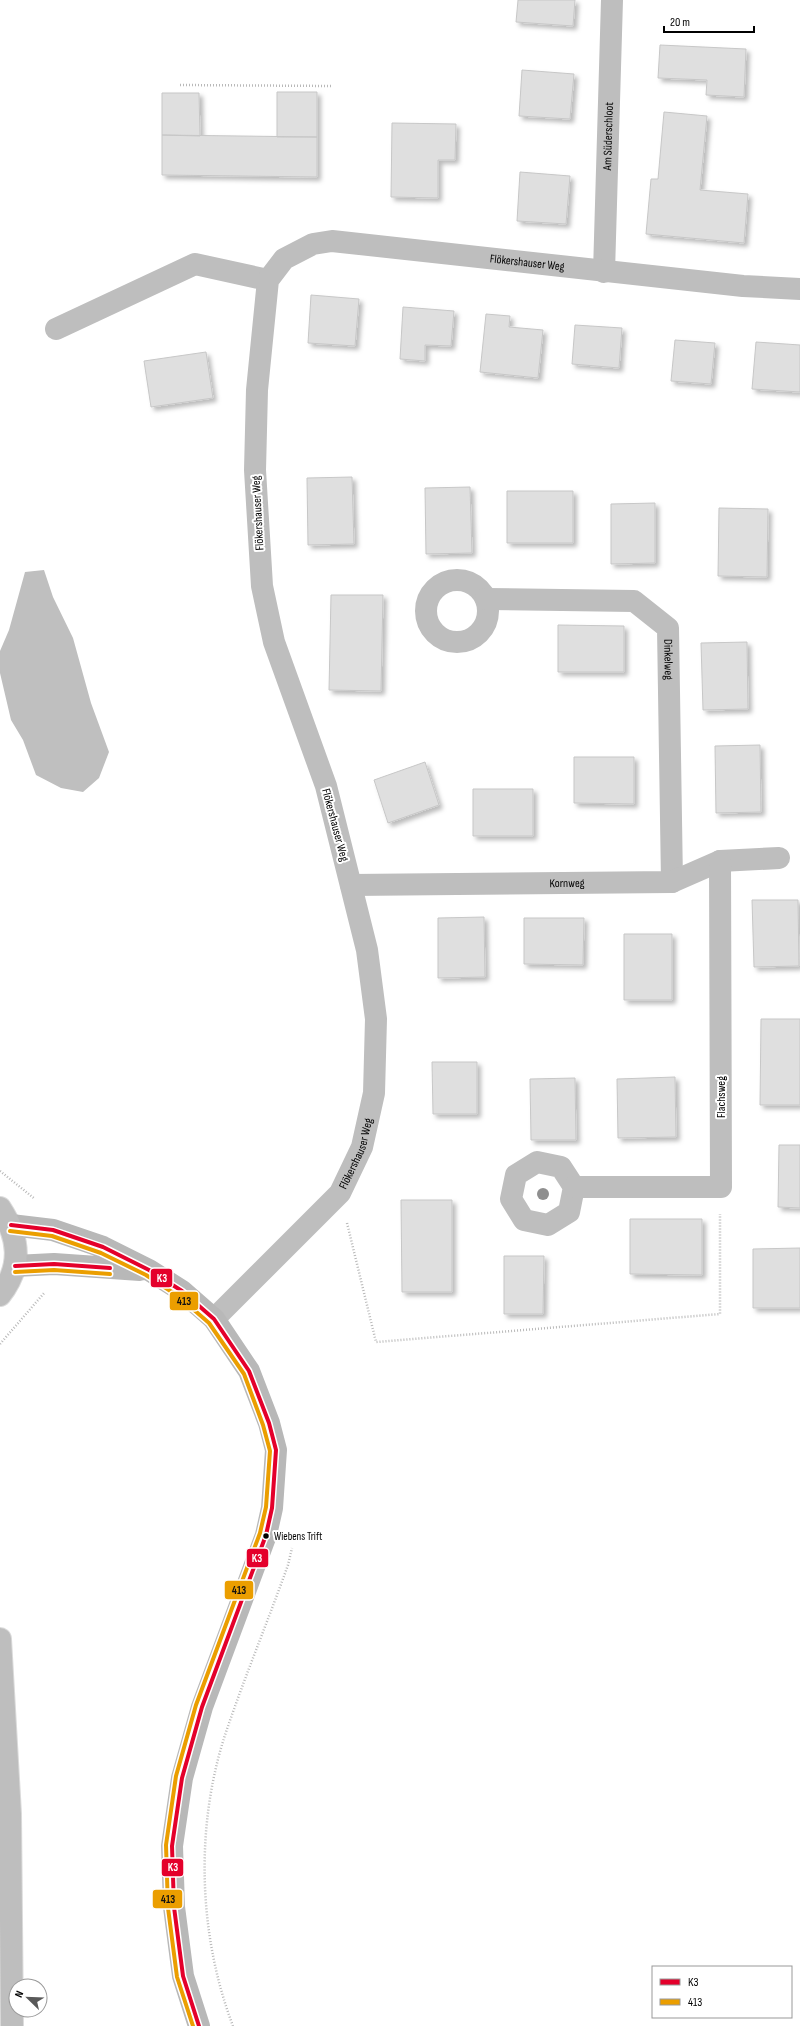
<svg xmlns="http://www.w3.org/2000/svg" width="800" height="2026" font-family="'Sofia Sans Condensed',sans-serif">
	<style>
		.water { fill: #bfbfbf }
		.building { fill: #dfdfdf; stroke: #c7c7c7; filter: url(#shadow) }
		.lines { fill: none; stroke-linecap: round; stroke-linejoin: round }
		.primary-casing { stroke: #dbdbdb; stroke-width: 24 }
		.path { stroke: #b9b9b9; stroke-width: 2.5; stroke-dasharray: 1 2; stroke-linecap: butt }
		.street { stroke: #bebebe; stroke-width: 22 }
		.secondary { stroke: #b8b8b8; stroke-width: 22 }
		.primary { stroke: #bebebe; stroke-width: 22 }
		.bus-1-casing { stroke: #fff; stroke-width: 7 }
		.bus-2-casing { stroke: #fff; stroke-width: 7 }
		.bus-1 { stroke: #e4002b; stroke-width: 4 }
		.bus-2 { stroke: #eb9e00; stroke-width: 4 }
		.tree { fill: #8f8f8f }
		.bus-dot { fill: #000; stroke: #fff; stroke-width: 1.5 }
		.labels { text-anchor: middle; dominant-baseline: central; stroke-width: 4; stroke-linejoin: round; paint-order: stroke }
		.bus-label { font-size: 11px; fill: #000; stroke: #fff; text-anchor: start }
		.street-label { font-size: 12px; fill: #000; stroke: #fff }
		.line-badge { stroke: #fff; stroke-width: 1.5 }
		.badge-label { font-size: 11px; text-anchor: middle; font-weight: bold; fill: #fff }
		.pale-badge-label { font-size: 11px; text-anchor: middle; font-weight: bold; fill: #111 }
	</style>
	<defs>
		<filter id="shadow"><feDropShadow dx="3.5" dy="3.5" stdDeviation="2" flood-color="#0004"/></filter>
	</defs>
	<rect width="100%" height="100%" fill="#fff"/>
	<path class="water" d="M44,570L53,597L73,638L91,703L109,752L99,778L83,792L61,788L36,775L23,740L11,720L0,673V651L9,630L25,572Z"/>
	<path class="building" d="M518,0H575L573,26L516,22Z
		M660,45L746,49L744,97L706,95L707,80L658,78Z
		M522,70L574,74L570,119L519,116Z
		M277,92H317V137H277Z
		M162,93H199L200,136L162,135Z
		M664,112L707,116L700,190L748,194L744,243L646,234L651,179H658Z
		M392,123L456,124L455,160H438V198L391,197Z
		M162,135L317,137V177L162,175Z
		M520,172L570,176L566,224L517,221Z
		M311,295L359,299L355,346L308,343Z
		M403,307L454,311L451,346L425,345V361L400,359Z
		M486,314L510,316L509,327L543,330L538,378L480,372Z
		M575,325L622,328L619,368L572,364Z
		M675,340L715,343L711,384L671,381Z
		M756,342L800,345V392L752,389Z
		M206,352L213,398L151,407L144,361Z
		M352,477L354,544L308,545L307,478Z
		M470,487L472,553L426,554L425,488Z
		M507,491H573V543H507Z
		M655,503V563L611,564V504Z
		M719,508L768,509L767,577L718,576Z
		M331,595H383L381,691L329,690Z
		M558,625L624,626V672H558Z
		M747,642L748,709L703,710L701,643Z
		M760,745L761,812L716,813L715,746Z
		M574,757H634V804L574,803Z
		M425,762L439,805L388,823L374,780Z
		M473,789H533V836H473Z
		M752,900H798L799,966L754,967Z
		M484,917L485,977L438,978V918Z
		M524,918H584L583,965L524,964Z
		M624,934H672V1000H624Z
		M761,1019H800V1105H760Z
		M432,1062H477V1114H433Z
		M675,1077L676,1137L618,1138L617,1079Z
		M575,1078L576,1140H531L530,1079Z
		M779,1145H800V1208L778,1207Z
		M401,1200H452V1292H402Z
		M630,1219H702V1275L630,1274Z
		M800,1248V1308H753V1249Z
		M504,1256H544L543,1314H504Z"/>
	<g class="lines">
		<defs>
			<path id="primary" d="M0,1208C19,1237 23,1266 0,1295
				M0,1639L10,1814L12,2026"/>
		</defs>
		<use href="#primary" class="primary-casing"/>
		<path class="path" d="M180,85L332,86
			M0,1171L35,1199
			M347,1223L376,1342L720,1314V1214
			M0,1344L45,1292
			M233,2026C198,1934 195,1825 226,1732C245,1676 268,1621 288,1565L292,1548"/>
		<g class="street">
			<path id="s1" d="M604,272L612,0"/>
			<path d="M56,329L195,264L268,280"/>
			<circle cx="457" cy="611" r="31"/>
			<path id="s2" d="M486,599L634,601L668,628L672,882"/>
			<path id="s3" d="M351,885L672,882L720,861L779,858"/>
			<path d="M537,1162L561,1167L574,1187L569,1212L548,1225L524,1220L511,1199L516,1175Z"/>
			<path d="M574,1187H721L720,861"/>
			<path id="s4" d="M214,1319L340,1193L362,1147L374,1093L376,1019L367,950L326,786L274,642L262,586L255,470L257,390L268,280L284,259L313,244L332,241L743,286L800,289"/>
		</g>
		<path class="secondary" d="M11,1225L53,1230L103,1247L149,1270L182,1291L214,1319L249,1371L269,1423L276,1450L272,1508L266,1535L202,1707L182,1778L172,1846L174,1907L183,1976L199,2026
			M15,1266L54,1264L140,1270"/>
		<use href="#primary" class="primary"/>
		<defs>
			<path id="bus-1" d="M11,1225L53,1230L103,1247L149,1270L182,1291L214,1319L249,1371L269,1423L276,1450L272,1508L266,1535L202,1707L182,1778L172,1846L174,1907L183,1976L199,2026
				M15,1266L54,1264L110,1268"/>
			<path id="bus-2" d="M10,1231L52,1236L101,1253L146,1275L178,1296L209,1323L244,1374L263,1425L270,1451L266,1507L260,1533L196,1705L176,1776L166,1845L168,1908L177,1977L193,2026
				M15,1272L54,1270L110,1274"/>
		</defs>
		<use href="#bus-1" class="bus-1-casing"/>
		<use href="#bus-2" class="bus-2-casing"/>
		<use href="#bus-1" class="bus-1"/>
		<use href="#bus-2" class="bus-2"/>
	</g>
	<circle class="tree" cx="543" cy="1194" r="6"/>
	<circle class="bus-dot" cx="266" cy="1536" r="3.5"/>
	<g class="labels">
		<g class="bus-label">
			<text x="274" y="1536">Wiebens Trift</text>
		</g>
		<g class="street-label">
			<text stroke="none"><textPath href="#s1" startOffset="136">Am Süderschloot</textPath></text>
			<text stroke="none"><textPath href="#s4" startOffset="1389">Flökershauser Weg</textPath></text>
			<text transform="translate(258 513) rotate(-93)">Flökershauser Weg</text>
			<text stroke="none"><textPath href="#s2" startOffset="223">Dinkelweg</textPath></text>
			<text transform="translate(335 825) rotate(75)">Flökershauser Weg</text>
			<text stroke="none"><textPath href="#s3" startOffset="216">Kornweg</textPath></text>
			<text transform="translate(721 1097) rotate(-90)">Flachsweg</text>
			<text stroke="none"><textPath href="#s4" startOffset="221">Flökershauser Weg</textPath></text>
		</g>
	</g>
	<g class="line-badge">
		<rect x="150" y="1268" width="23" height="20" rx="4" fill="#e4002b"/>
		<rect x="169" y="1291" width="30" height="20" rx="4" fill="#eb9e00"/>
		<rect x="246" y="1548" width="23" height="20" rx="4" fill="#e4002b"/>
		<rect x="224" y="1580" width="30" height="20" rx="4" fill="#eb9e00"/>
		<rect x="161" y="1858" width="23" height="19" rx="4" fill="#e4002b"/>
		<rect x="152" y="1889" width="31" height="20" rx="4" fill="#eb9e00"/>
	</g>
	<g class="badge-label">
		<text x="162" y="1282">K3</text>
		<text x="257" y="1562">K3</text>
		<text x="173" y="1871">K3</text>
	</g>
	<g class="pale-badge-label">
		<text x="184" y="1305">413</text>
		<text x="239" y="1594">413</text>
		<text x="168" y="1903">413</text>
	</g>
	<rect x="652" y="1966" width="140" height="52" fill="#ffffff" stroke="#999999"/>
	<rect x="660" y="1979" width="20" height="6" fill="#e4002b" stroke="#999999"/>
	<text x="688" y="1986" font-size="12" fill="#000000">K3</text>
	<rect x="660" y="1999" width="20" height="6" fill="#eb9e00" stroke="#999999"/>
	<text x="688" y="2006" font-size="12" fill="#000000">413</text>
	<g transform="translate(28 1998) rotate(293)"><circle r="19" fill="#ffffff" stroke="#999999"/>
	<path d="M0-3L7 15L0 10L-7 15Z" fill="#595959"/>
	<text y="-6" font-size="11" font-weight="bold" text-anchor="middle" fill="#000000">N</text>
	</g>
	<path d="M664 26v6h90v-6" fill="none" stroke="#000000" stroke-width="2"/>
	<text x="670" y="26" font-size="12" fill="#000000" stroke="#ffffff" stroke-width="3" paint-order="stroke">20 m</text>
</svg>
